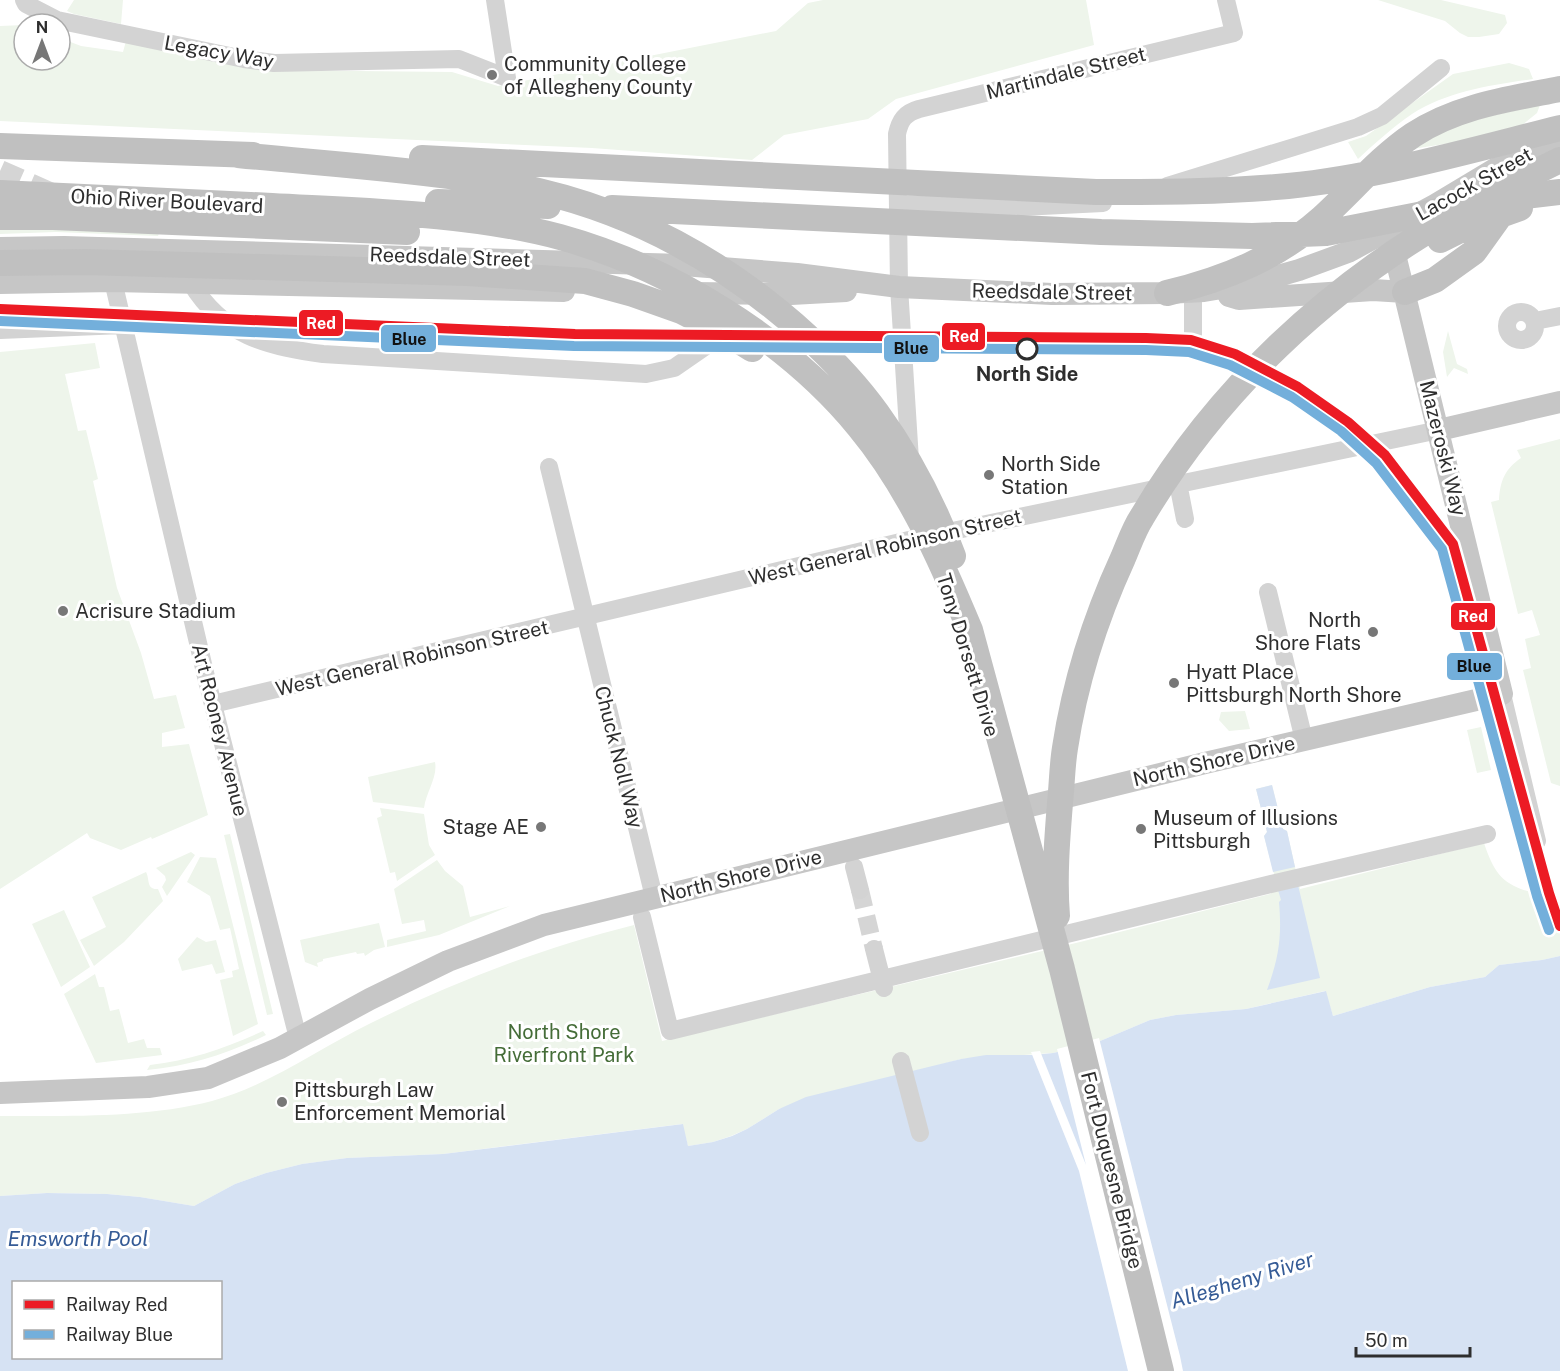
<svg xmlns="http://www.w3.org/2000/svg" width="1560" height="1371" font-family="'Public Sans',sans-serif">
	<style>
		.green { fill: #eef5eb }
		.water { fill: #d6e2f3; fill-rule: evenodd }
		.pier { fill: #fff }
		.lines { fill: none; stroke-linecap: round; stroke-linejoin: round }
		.minor-tunnel { stroke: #d5d5d5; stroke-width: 18; stroke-dasharray: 18 9; stroke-linecap: butt }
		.major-tunnel { stroke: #d5d5d5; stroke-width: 22; stroke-dasharray: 22 11; stroke-linecap: butt }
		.minor { stroke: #d3d3d3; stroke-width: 18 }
		.major { stroke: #c6c6c6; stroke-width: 22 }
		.highway { stroke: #c0c0c0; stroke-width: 26 }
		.rail-1-casing { stroke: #fff; stroke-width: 15 }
		.rail-2-casing { stroke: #fff; stroke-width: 15 }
		.rail-1 { stroke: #ec1b24; stroke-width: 10 }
		.rail-2 { stroke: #73afdb; stroke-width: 10 }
		.poi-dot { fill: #777; stroke: #fff; stroke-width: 2 }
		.stop-dot { fill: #fff; stroke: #2e2e2e; stroke-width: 3 }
		.labels { text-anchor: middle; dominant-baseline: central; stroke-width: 6; stroke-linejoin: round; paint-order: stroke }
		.street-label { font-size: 20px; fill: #2e2e2e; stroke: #fff }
		.poi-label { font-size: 20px; fill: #2e2e2e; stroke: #fff; text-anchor: start }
		.stop-label { font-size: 20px; font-weight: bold; fill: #2e2e2e; stroke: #fff }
		.park-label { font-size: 20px; fill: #456d38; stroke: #fff }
		.water-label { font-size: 21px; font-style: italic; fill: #355b96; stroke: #fff }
		.line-badge { stroke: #fff; stroke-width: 2 }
		.badge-label { font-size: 16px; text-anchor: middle; font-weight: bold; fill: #fff }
		.pale-badge-label { font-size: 16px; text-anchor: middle; font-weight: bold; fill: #111 }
	</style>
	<rect width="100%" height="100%" fill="#fff"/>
	<path class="green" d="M74,0H123L121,24L74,14L67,11Z
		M823,0H1086L1094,45L896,99L868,119L784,135L752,160L592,148L0,121V26L24,25V60H60V38L81,46L123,52L126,41L262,70L452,72L498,86L776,31L808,3Z
		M1378,0H1441L1505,15L1507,23L1499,34L1479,37H1468L1460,33L1445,21Z
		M1509,63L1529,69L1533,79C1491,85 1448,91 1412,114C1393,127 1375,143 1358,159L1348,142L1366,136L1453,74Z
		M1540,105L1537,113L1521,126L1470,140L1406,150L1441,127Z
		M0,225L161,228L158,236L56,232L0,234Z
		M1448,331L1457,364L1467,369L1468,374L1454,368L1447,377L1443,352Z
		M95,343L100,368L65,374L78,431L86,430L98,479L93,481L117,588L141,653L154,699L176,695L185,728L162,733V747L189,744L208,815L152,839L151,837L121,850L90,838L87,833L0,889V352Z
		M1560,439V786L1551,783L1523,670L1531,668L1525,639L1540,635L1532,610L1518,614L1491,502L1499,500C1500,481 1505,469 1521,458L1517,450Z
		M1245,711L1250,729L1229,731L1219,720L1221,712Z
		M1481,727L1491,770L1477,773L1467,730Z
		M435,762C438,777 426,792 424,808L373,802L368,777Z
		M1272,785L1283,829L1287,831L1300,889L1484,843C1494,873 1503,886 1535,893L1534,904L1546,905L1560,902V956L1542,960L1499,965L1485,977L1430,987L1333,1016L1325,991L1246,1009L1176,1015L1150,1020L1093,1044L1053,1053L961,1059L779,1109L747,1129L731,1136L713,1142L688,1146L682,1124L443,1154L347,1158L302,1164L266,1173L235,1184L194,1206L140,1197L107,1194L47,1193L0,1196V1116C68,1116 147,1118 212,1101C270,1085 318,1049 371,1023C456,981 542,948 634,925L662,1041L1080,942L1270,894L1278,889L1264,836L1267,832L1256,789Z
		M380,808L424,814L429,845L435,855L397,881L395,872L390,873L377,818L382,816Z
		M230,834L273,1014L267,1015L224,835Z
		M191,852L195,855L167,896L162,887L166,880L165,876L156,868Z
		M200,857L216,858L258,1024L233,1036L220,980L233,977L232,971L239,969L230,928L220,930L210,896L187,882Z
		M437,860L445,871L463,886L470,917L510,906L439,935L387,947V940L426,931L424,920L402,924L394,889Z
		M146,872C150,879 146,890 158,889L163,901L124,942L94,966L80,940L106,927L92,897Z
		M64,910L90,967L61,987L32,924Z
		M379,923L385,947L374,950L365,956L364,953L357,954L356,952L323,959V961L317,963L318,967L305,962L300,940Z
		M197,937L206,942L216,940L225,972L216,974L212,964L182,971L178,959Z
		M95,974L99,987H104L110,1011L119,1009L128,1043L144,1039L147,1048H160L162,1055L96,1063L64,994Z
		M263,1031L266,1035C227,1054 190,1066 147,1070L150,1065C191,1060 226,1048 263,1031Z"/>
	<path class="water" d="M1272,785L1283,829L1287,831L1295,867L1273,872L1264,836L1267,832L1256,789Z
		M1298,885L1320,978L1267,990C1279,957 1282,937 1279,902L1281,900L1278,890Z
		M1560,956V1371H0V1196L47,1193L107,1194L140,1197L194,1206L235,1184L266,1173L302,1164L347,1158L443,1154L683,1124L688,1146L713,1142L732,1136L747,1129L779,1109L806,1097L961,1059L986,1055H1033L1053,1053L1093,1044L1150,1020L1176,1015L1246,1009L1326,991L1333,1016L1430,987L1485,977L1499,965L1542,960ZM14,1282H220V1358H14Z"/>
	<path class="pier" d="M1099,1038L1180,1356L1183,1371H1128L1079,1171L1031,1052L1040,1051L1086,1165L1057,1049Z"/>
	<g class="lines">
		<path class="minor-tunnel" d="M860,890L874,949"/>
		<path class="major-tunnel" d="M0,171L52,194"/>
		<path class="minor" d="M24,0L26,4L57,20L244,59L274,63L459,59L507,78L495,0
			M1167,186L1294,147L1358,127L1382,116L1441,68
			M898,204L1021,207L1103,203
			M113,281L207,681L298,1038
			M191,283C223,335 266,347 323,354L646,374L674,368L713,341
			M1193,292V335
			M1507 326a14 14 0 1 1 28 0a14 14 0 1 1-28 0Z
			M1535,321L1560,316
			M0,330L123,325
			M910,460L899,287L897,134C900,120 905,113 919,109L1234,33L1226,0
			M549,467L654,897
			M1178,483L1185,519
			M1268,592L1304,740
			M1502,694L1537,841
			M213,704L909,540L1439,430
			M854,867L860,890
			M642,917L670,1031L1271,884L1487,834
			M874,949L884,988
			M901,1061L920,1133"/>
		<path class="major" d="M0,248L64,247L683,265L797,274L899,287L1052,294L1167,293L1204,291L1257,282L1299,270L1348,252L1435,205L1500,166L1535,149L1560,142
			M0,283L113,281L564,291
			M690,293L791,294L846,291
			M1229,296L1239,299L1373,290L1405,292
			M1439,430L1560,402
			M0,1093L148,1087L208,1078L280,1048L370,999L448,961L544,925L1205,763L1502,694L1389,230"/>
		<path class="highway" d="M0,146L253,155
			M238,155C318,163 398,168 477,180C497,184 519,186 539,191C641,215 730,266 807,336C832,359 857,385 877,413C909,457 934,505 953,556
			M422,158L1096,192C1160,192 1224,192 1288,186C1378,177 1472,150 1560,128
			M0,193C91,197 181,202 272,206C364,211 471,213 560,237C669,267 787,339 859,427C908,486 941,560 970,630L1062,969L1161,1371
			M1493,193L1560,160
			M438,202L548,206
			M612,208L1101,232L1252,236L1326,233L1500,199L1560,192
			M0,217H53L407,232
			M1440,240L1464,228L1520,208
			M0,263L86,262L467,273L585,281L633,294L681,311L736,339L752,349
			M1405,292L1435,280L1474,252L1502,213
			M1167,293C1225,279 1277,258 1322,218C1352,191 1379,158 1413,135C1457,106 1509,99 1560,89
			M1057,916C1054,879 1057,840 1060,803C1062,785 1062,766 1065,748C1075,682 1095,619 1123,558C1129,544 1134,529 1142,517C1217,390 1328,287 1456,214"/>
		<defs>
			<path id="rail-1" d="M0,309L575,334L1146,338L1191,340L1235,354L1298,387L1348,422L1385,455L1453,544L1549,893L1560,926"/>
			<path id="rail-2" d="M0,321L574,346L1146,350L1189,352L1230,365L1292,397L1341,431L1376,463L1442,549L1537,896L1549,930"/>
		</defs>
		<use href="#rail-1" class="rail-1-casing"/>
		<use href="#rail-2" class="rail-2-casing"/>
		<use href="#rail-1" class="rail-1"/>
		<use href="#rail-2" class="rail-2"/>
	</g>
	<g class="poi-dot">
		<circle cx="492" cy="75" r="6"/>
		<circle cx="989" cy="475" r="6"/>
		<circle cx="63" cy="611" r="6"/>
		<circle cx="1373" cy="632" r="6"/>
		<circle cx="1174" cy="683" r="6"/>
		<circle cx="541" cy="827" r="6"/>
		<circle cx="1141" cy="829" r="6"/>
		<circle cx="282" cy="1102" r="6"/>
	</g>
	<circle class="stop-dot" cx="1027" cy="349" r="10"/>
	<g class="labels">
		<g class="street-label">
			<text transform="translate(219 52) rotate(10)">Legacy Way</text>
			<text transform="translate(1066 73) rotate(-14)">Martindale Street</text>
			<text transform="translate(1474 184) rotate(-29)">Lacock Street</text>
			<text transform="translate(167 201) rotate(3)">Ohio River Boulevard</text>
			<text transform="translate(450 257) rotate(2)">Reedsdale Street</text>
			<text transform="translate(1052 292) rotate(1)">Reedsdale Street</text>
			<text transform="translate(1443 448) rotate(76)">Mazeroski Way</text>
			<text transform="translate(885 547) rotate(-13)">West General Robinson Street</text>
			<text transform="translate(968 655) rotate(73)">Tony Dorsett Drive</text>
			<text transform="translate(412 658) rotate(-13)">West General Robinson Street</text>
			<text transform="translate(220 730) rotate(76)">Art Rooney Avenue</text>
			<text transform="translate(619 757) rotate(76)">Chuck Noll Way</text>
			<text transform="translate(1214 761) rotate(-13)">North Shore Drive</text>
			<text transform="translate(741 876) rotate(-14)">North Shore Drive</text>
			<text transform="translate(1112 1170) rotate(76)">Fort Duquesne Bridge</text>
		</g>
		<g class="poi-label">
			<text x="504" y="64">Community College<tspan x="504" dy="23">of Allegheny County</tspan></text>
			<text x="1001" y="464">North Side<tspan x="1001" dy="23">Station</tspan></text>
			<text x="75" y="611">Acrisure Stadium</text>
			<text x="1361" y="620" text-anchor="end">North<tspan x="1361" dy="23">Shore Flats</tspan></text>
			<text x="1186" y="672">Hyatt Place<tspan x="1186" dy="23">Pittsburgh North Shore</tspan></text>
			<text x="1153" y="818">Museum of Illusions<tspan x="1153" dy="23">Pittsburgh</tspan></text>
			<text x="529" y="827" text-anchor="end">Stage AE</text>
			<text x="294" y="1090">Pittsburgh Law<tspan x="294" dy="23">Enforcement Memorial</tspan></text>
		</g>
		<g class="stop-label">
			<text x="1027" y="374">North Side</text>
		</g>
		<g class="park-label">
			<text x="564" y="1032">North Shore<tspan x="564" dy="23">Riverfront Park</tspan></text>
		</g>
		<g class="water-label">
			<text x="78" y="1238">Emsworth Pool</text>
			<text transform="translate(1242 1280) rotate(-17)">Allegheny River</text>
		</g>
	</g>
	<g class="line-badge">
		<rect x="298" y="309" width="46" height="28" rx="6" fill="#ec1b24"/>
		<rect x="941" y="322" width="45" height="29" rx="6" fill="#ec1b24"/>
		<rect x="380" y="324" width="57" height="29" rx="6" fill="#73afdb"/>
		<rect x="883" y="334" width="57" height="29" rx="6" fill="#73afdb"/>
		<rect x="1450" y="602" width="46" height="29" rx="6" fill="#ec1b24"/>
		<rect x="1446" y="652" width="57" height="29" rx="6" fill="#73afdb"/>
	</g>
	<g class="badge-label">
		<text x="321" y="329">Red</text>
		<text x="964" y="342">Red</text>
		<text x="1473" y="622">Red</text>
	</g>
	<g class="pale-badge-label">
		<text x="409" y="345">Blue</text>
		<text x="911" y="354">Blue</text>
		<text x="1474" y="672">Blue</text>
	</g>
	<rect x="12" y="1281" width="210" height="78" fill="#ffffff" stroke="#ababab" stroke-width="1.5"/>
	<rect x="24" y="1300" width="30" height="9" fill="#ec1b24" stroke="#ababab" stroke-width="1.5"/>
	<text x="66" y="1311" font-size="18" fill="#2e2e2e">Railway Red</text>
	<rect x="24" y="1330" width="30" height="9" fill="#73afdb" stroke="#ababab" stroke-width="1.5"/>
	<text x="66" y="1341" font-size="18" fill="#2e2e2e">Railway Blue</text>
	<g transform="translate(42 42)"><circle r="28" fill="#ffffff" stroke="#ababab" stroke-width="1.5"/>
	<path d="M0-4.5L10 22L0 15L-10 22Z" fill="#777777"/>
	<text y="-9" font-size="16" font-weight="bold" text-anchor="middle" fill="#2e2e2e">N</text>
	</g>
	<path d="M1356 1347v9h114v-9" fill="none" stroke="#2e2e2e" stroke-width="3"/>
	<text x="1365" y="1347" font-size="18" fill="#2e2e2e" stroke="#ffffff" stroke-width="4.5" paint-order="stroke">50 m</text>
</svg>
